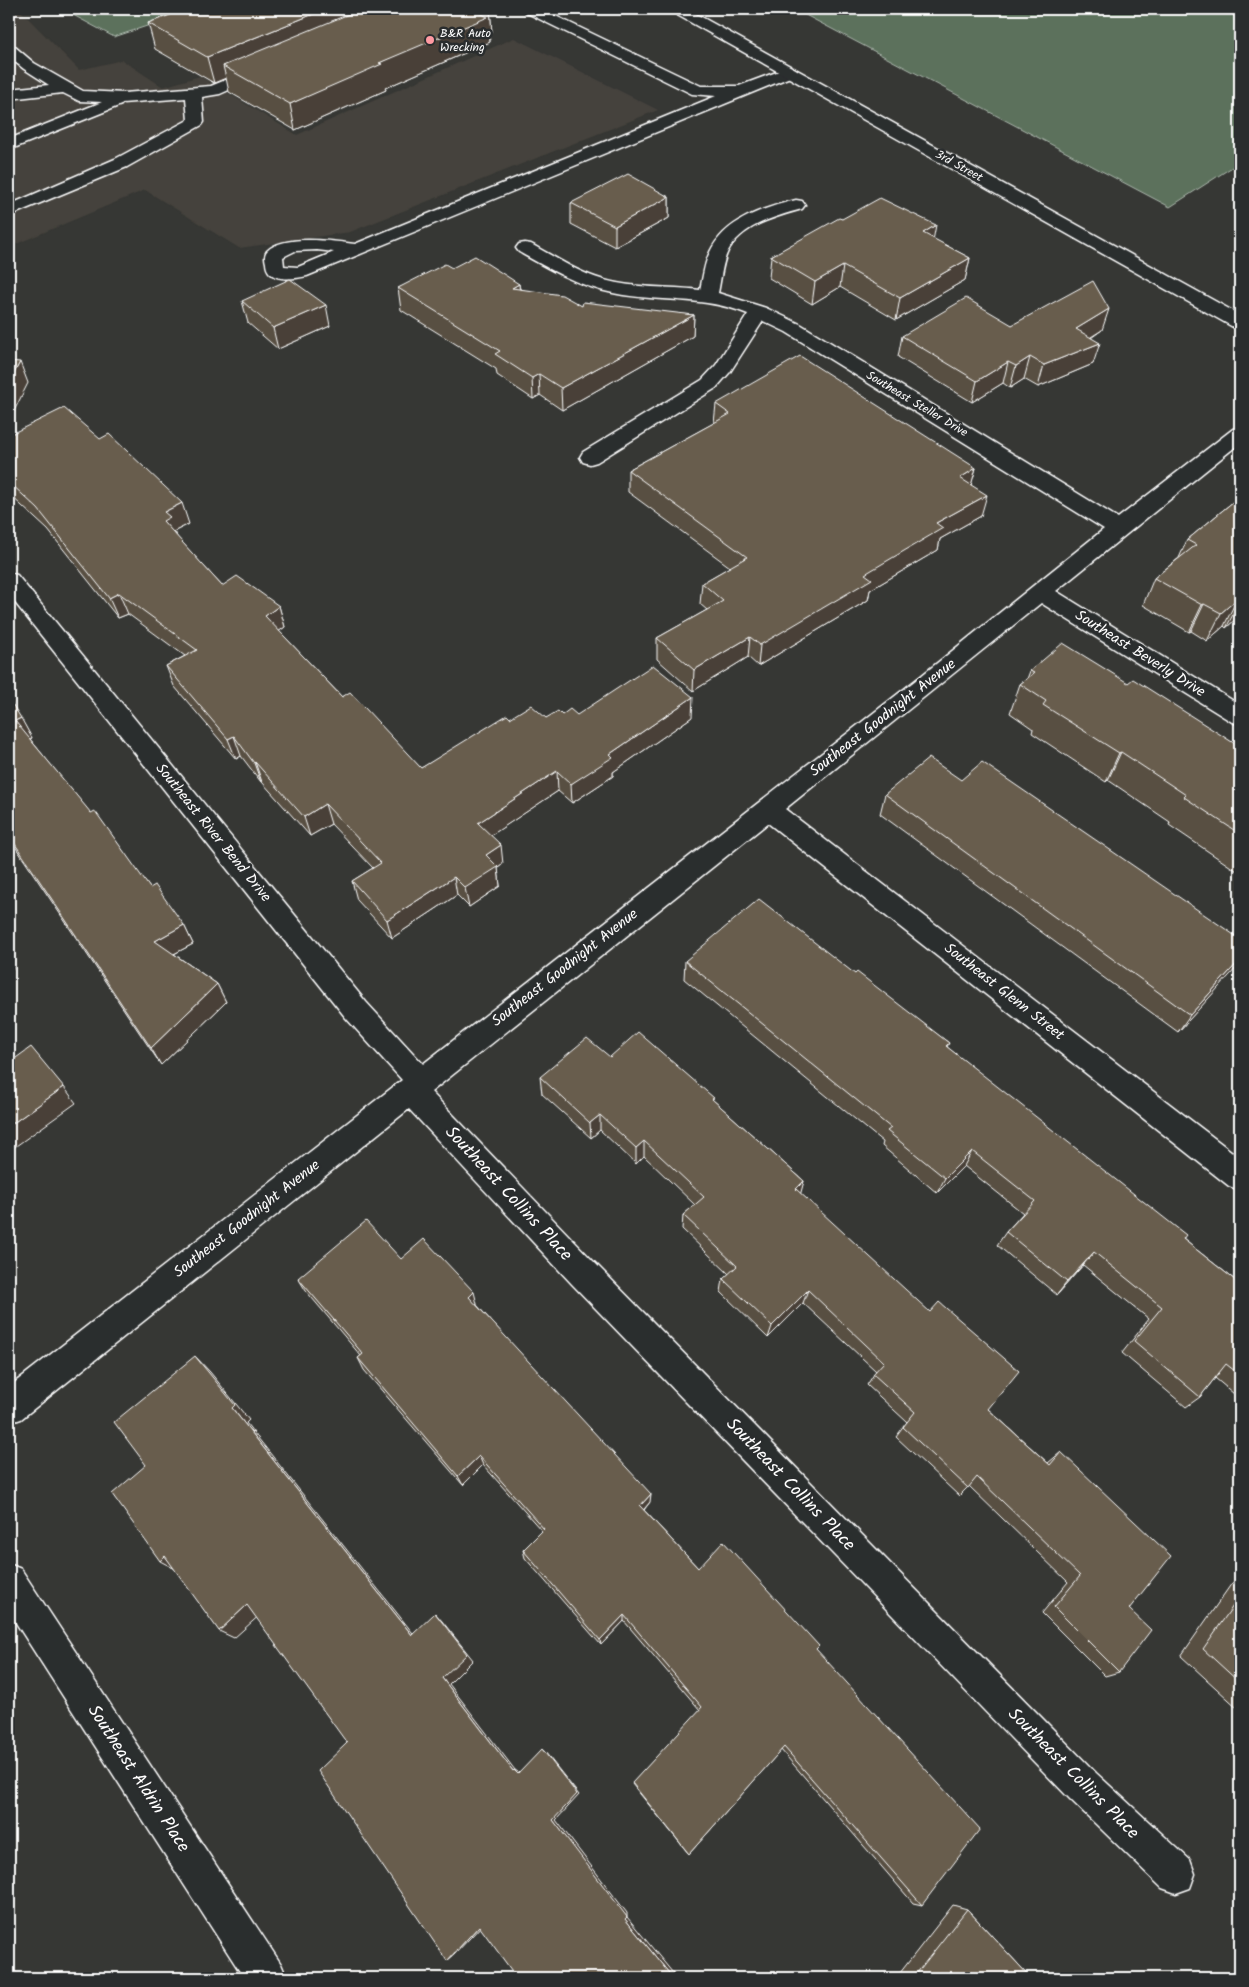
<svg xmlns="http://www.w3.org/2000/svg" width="1249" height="1987" font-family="Kalam,sans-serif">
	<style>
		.built { fill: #45423c }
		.green { fill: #5b715c; stroke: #adb8ae }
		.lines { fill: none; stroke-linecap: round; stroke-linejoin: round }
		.minor-casing { stroke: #fff; stroke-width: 3 }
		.highway-casing { stroke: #fff; stroke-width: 3 }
		.minor { fill: #2a2d2e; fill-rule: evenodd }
		.highway { fill: #2a2d2e; fill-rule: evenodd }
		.wall { fill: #595043; stroke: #fff }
		.shaded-wall { fill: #484137; stroke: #fff }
		.building { fill: #675d4e; stroke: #fff }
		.poi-dot { fill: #ff9aa2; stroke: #2a2d2e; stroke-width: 2 }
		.labels { text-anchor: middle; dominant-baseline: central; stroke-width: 5; stroke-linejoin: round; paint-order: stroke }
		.far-poi-label { font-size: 12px; fill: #fff; stroke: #2a2d2e; text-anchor: start }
		.far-street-label { font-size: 12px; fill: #fff; stroke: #2a2d2e }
		.street-label { font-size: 15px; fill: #fff; stroke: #2a2d2e }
		.near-street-label { font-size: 18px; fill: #fff; stroke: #2a2d2e }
	</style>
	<rect width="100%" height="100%" fill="#363734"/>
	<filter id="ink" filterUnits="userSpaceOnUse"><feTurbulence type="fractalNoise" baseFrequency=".02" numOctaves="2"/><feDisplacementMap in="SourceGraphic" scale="10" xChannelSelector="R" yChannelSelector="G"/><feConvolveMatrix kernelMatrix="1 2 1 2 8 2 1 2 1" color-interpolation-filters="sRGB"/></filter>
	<g filter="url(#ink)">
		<path class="built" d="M9,9H19L79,70L122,60L163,87L200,76L297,135L514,38L658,110L350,232L239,248L145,190L9,247Z"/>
		<path class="green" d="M62,9H198L114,37Z
			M794,9H1240V162L1170,207Z"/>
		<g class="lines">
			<defs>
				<path id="minor" d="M523,9H541L701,86H739L790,67L795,69L798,72L795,75L307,276C293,279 267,283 266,263C265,259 264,255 267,251C283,234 333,241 355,244L716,96L692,94L525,12ZM317,250L334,252L298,267L284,266L283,257L295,251Z
					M9,44L14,46L34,63L83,91L124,93L211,86L257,67H267L270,70L267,73L220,94L202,97L204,122L202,125L127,167L9,216V205L115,159L188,120L186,98L122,103L121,105L9,150V139L102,102L79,101L63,93L9,99V89L49,85L24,69L9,57Z
					M796,200L802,201L805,205L802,209C777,216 742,225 728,251C722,263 721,279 718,293L766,308L800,324L1118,518L1233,429L1240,427V443L1056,591L1240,705V725L1232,722L1041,603L785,809L1240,1158V1190L1229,1186L768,823L431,1092L594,1262L1096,1773L1190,1860L1195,1874L1190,1888L1176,1893L1162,1888L1070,1799L572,1284L409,1109L21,1419L9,1423V1387L402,1080L346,1018L9,595V573L17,575L366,1002L423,1064L921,676L1104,529L786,332L763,321L730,372L716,388L597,462L590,464L583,462L580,457L583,452L702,380L716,365L748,314C701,295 660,303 613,293C578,286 549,269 519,252L516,248L519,244L525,243L531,244C555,257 578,273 604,280C635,289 669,286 700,290C703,277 704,264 710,252C725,220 763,208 796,200Z
					M9,1564L21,1569L281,1964L287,1978H244L9,1612Z"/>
				<path id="highway" d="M670,9H687L1240,315V329L1233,327L672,12Z"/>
			</defs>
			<use href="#minor" class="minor-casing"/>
			<use href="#highway" class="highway-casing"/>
			<use href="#minor" class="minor"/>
			<use href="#highway" class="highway"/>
		</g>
		<path class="wall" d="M187,9H490L492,33L489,34L490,42L385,88L386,90L295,130L229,92L226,78L214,83L155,49L148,23Z
			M669,197V218L615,247L571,224V203Z
			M842,219L933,239L970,258L965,280L896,320L840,287L812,304L769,278L771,256Z
			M452,268L519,284L520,289L582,306L694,315L693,336L562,410L540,395L533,399L497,375L496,369L401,310L398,288Z
			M242,301L330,326L278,349L248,323Z
			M1012,325L1102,330L1091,338L1093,364L1038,387L1024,379L1010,388L1003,383L972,402L898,357L902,336Z
			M716,404L976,468L971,485L981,516L940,539L938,550L870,590L868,600L758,666L748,657L693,691L657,659V638L707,610L700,604L702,583L730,567L628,492V470L714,423Z
			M9,435L189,524L175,531L177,537L222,586L279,606L285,627L279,631L342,697L421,768L510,718H546L562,715L692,717L613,772V776L572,803L558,791L491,835L503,864L498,868L500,886L469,907L457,895L392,938L357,900L352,881L373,868L331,824L310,836L262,782H261L241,756L236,759L174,686L166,666L185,656L128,614L118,618L48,530L9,494Z
			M1240,496V615L1226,628L1224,626L1207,641L1191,631L1189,632L1143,605L1154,578L1179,558L1187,540Z
			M1030,671L1128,683L1240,747V873L1169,825L1170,822L1108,780L1106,782L1032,733L1033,729L1010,713L1020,684L1027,679Z
			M9,699L32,738L30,739L150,888L184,925L193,944L174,954L217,984L226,1002L161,1065L14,845L9,849Z
			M961,780L1240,939V963L1178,1032L880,814L885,794Z
			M685,961L855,974L949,1043L947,1047L1183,1239L1240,1284V1399L1215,1378L1200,1397L1186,1407L1122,1353L1149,1319L1083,1265L1057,1295L997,1245L1006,1232L1023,1213L964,1166L937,1193L882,1146L883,1142L684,979Z
			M610,1057L714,1101L804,1181L800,1193L988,1409L1048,1463L1061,1452L1129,1609L1119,1672L1105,1676L1042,1613L1068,1582L969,1486L959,1496L896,1437L907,1422L867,1385L876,1371L803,1303L768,1338L721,1292L723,1279L729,1274L682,1229L683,1215L695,1205L644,1156L636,1164L600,1130L591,1138L542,1094L540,1077Z
			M401,1259L477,1304V1305L650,1502L644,1510L698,1568L816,1649L922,1905L913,1903L781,1750L689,1854L688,1853L632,1784L700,1710L624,1621L601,1645L525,1558L523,1550L542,1531L483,1465L463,1485L364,1370L358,1358L361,1356L306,1291L298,1278Z
			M1240,1579V1710L1181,1656L1232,1583Z
			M953,1905L967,1909L1031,1978H896Z"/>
		<path class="shaded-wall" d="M326,9H409L223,66L226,78L214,83L207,57Z
			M486,9H490L492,33L489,34L490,42L385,88L386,90L295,130L290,104L379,63Z
			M669,197V218L615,247V226Z
			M936,225L932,246L923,233Z
			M970,258L965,280L896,320L900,298Z
			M843,266L840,287L812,304L815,282Z
			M519,284L521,306L512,288Z
			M326,305L330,326L278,349L273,328Z
			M1109,309L1102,330L1069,351L1076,329Z
			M694,315L693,336L562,410L561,388Z
			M1100,343L1093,364L1038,387L1044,365Z
			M1030,357L1024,379L1010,388L1016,366Z
			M20,362L28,383L9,421V383Z
			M1008,362L1003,383L972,402L977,381Z
			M539,374L540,395L533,399L532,378Z
			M976,468L970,489L960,478Z
			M987,495L981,516L940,539L938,550L870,590L868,600L758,666L760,645L936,523Z
			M182,503L189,524L175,531L177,538L163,521L164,512Z
			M119,593L128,614L118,618L109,598Z
			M1237,599L1224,626L1207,641L1221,613Z
			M1240,601V615L1226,628Z
			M1204,604L1191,631L1189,632L1202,605Z
			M279,606L285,627L271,637L265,616Z
			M750,637L748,657L693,691L694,670Z
			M693,697L692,717L613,772V776L572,803L571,784L610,754Z
			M21,718L32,738L26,741L15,721Z
			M234,736L241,756L236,759L228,739Z
			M1121,752L1108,780L1106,782L1119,753Z
			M255,762L262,782H261L254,763Z
			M557,771L558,791L481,842L478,823Z
			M325,804L331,824L310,836L304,817Z
			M9,836L14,845L9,849Z
			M501,845L503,864L498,868L500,886L469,907L465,888L486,855Z
			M454,877L457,895L392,938L387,920Z
			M184,925L193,944L164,959L155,941Z
			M1240,960V963L1239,965L1178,1032L1190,1015Z
			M9,962L13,968L9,971Z
			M217,984L226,1002L161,1065L151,1048Z
			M64,1087L76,1103L9,1151V1126Z
			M600,1115V1130L591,1138L590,1123Z
			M644,1141V1156L636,1164V1148Z
			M972,1151L964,1166L937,1193L945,1178Z
			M804,1181L800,1196L796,1189Z
			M1094,1252L1083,1265L1057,1295L1067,1282Z
			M808,1290L803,1303L768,1338L772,1326Z
			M474,1292L477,1304L472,1309L469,1297Z
			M195,1356L210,1372L249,1420L246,1423L420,1642L412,1635L232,1408Z
			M479,1456L483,1465L463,1485L458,1476Z
			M651,1494L650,1502L640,1514V1506Z
			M165,1556L177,1570L160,1561Z
			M247,1605L262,1613L234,1638L219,1631Z
			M435,1613L442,1621L473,1660L449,1684L515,1770L518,1772L522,1776L513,1771L442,1678Z
			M624,1615V1621L601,1645L600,1640Z
			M542,1749L545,1752L579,1795L556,1820L627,1913V1917L677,1978H673L625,1919L553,1820Z
			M485,1922L454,1955L447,1961L479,1926Z"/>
		<path class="building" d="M187,9H326L207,57L148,23Z
			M361,9H486L478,12L488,17L379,63L382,64L290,104L223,66Z
			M628,174L669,197L615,226L571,203Z
			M880,198L936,225L923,233L970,258L900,298L843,266L815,282L771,256L839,218L842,219Z
			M475,256L519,284L512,288L562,295L582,306L583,302L694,315L561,388L539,374L532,378L495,354L500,351L398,288L445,264L452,268Z
			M290,279L326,305L273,328L242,301Z
			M1093,281L1109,309L1076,329L1100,343L1044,365L1030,357L1016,366L1008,362L977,381L902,336L966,298L1012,325Z
			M800,356L976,468L960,478L987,495L936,523L943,528L865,574L872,579L760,645L750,637L694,670L657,638L723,601L702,583L747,557L628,470L730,414L716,404Z
			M9,361L20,362L9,383Z
			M64,408L100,439L109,434L182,503L164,512L170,517L163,521L222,586L237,576L279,606L265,616L342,697L350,692L421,768L507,715L510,718L531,705L546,718L558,711L562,715L570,709L577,715L653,665L693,697L610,754L613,757L571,784L557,771L478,823L501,845L486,855L498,867L465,888L454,877L387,920L352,881L381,863L325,804L304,817L255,762L254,763L234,736L228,739L166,666L197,650L119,593L109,598L38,509L9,482V435Z
			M1240,496V601L1237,599L1221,613L1204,604L1202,605L1154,578L1196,545L1187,540Z
			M1063,643L1128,683L1133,679L1240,747V834L1184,797L1186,795L1121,752L1119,753L1043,705L1046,701L1020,684L1034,673L1030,671Z
			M9,699L21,718L15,721L91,813L95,811L150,888L155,885L184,925L155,941L217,984L151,1048L9,835Z
			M929,758L961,780L982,762L1240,939V960L1190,1015L885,794Z
			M759,899L855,974L857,972L949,1043L946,1046L1186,1235L1183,1239L1240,1284V1375L1226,1364L1200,1397L1134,1341L1162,1307L1094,1252L1067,1282L1006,1232L1035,1201L972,1151L945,1178L887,1131L891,1128L685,961Z
			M638,1032L714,1098L712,1099L804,1181L796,1189L930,1312L939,1302L1019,1371L988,1409L1050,1465L1061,1452L1171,1556L1129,1609L1151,1630L1119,1672L1054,1607L1080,1576L977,1477L968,1488L903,1427L915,1412L873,1374L884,1362L808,1290L772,1326L723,1279L737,1266L683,1215L704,1197L644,1141L636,1148L600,1115L590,1123L540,1077L587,1038L610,1057Z
			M31,1047L64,1087L9,1126V1063Z
			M366,1221L401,1259L424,1239L474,1292L469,1297L651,1494L640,1506L698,1568L723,1541L819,1646L816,1649L980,1829L922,1905L784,1747L689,1854L632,1783L702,1707L624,1615L600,1640L523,1550L544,1529L479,1456L458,1476L358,1358L363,1354L298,1278Z
			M195,1356L235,1405L232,1408L412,1635L435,1613L467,1654L442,1678L513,1771L514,1770L518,1774L542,1749L577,1794L553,1820L627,1917L625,1919L673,1978H517L479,1926L447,1961L318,1771L347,1743L247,1605L219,1631L165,1556L160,1561L112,1494L146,1465L114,1422Z
			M1240,1596V1683L1203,1649Z
			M967,1909L1031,1978H913Z"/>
	</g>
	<circle class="poi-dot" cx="430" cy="40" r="5"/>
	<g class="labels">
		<g class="far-poi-label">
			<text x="440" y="33">B&amp;R Auto<tspan x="440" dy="14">Wrecking</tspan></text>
		</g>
		<g class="far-street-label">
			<text transform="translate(959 166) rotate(29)">3rd Street</text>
			<text transform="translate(917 404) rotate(31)">Southeast Steller Drive</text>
		</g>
		<g class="street-label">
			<text transform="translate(1140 654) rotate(32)">Southeast Beverly Drive</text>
			<text transform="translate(883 718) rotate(-38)">Southeast Goodnight Avenue</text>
			<text transform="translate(213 833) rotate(51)">Southeast River Bend Drive</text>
			<text transform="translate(565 968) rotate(-38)">Southeast Goodnight Avenue</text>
			<text transform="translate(1004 992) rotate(38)">Southeast Glenn Street</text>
			<text transform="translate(247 1219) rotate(-38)">Southeast Goodnight Avenue</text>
		</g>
		<g class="near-street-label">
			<text transform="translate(508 1194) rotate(47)">Southeast Collins Place</text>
			<text transform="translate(790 1485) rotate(46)">Southeast Collins Place</text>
			<text transform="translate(1073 1774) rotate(45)">Southeast Collins Place</text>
			<text transform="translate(138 1779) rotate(57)">Southeast Aldrin Place</text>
		</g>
	</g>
	<rect width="1249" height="1987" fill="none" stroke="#2a2d2e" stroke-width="30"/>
	<rect x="15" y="15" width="1219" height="1957" fill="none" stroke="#fff" stroke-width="2" filter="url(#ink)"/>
</svg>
